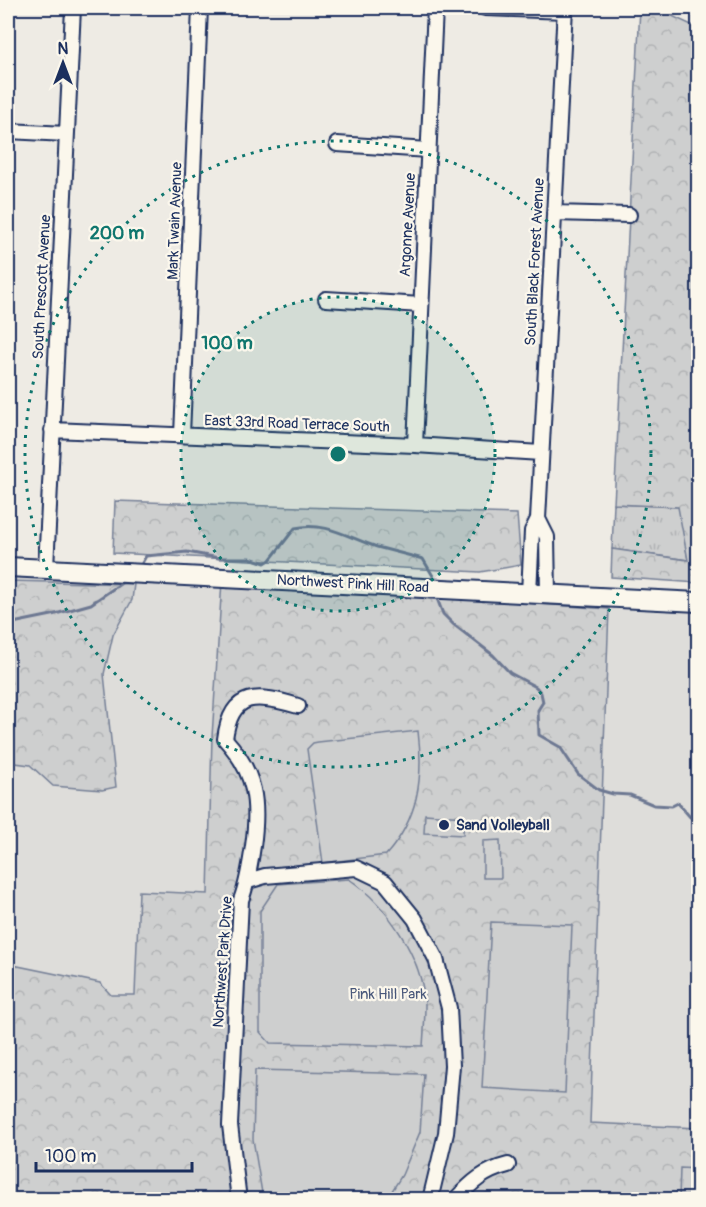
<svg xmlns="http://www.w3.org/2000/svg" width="706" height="1207" font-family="Pangolin,sans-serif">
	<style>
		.built { fill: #deddda }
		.grass { fill: url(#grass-tufts); stroke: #747f96; stroke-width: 1.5 }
		.forest { fill: url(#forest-crowns); stroke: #747f96; stroke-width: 1.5 }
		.pitch { fill: #cecfcf; stroke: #747f96; stroke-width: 1.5 }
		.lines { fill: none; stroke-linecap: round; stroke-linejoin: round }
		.stream { stroke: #6d7892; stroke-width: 3 }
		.minor-casing { stroke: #1b2f5e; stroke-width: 18 }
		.major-casing { stroke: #1b2f5e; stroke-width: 22 }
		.minor { stroke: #fbf7ec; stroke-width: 14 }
		.major { stroke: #fbf7ec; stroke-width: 18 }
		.ring { fill: none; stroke: #0f766e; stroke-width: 3; stroke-dasharray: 3 6 }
		.poi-dot { fill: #1b2f5e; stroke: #fbf7ec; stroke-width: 2 }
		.labels { text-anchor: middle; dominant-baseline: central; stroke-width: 4.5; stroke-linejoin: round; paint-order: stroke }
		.street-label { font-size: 15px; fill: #1b2f5e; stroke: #fbf7ec }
		.poi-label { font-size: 15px; font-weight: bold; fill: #1b2f5e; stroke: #fbf7ec; text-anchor: start }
		.park-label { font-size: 15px; fill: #48577a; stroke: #fbf7ec }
		.centre { fill: #0f766e; stroke: #fbf7ec; stroke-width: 3 }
		.ring-label { font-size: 18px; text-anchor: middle; font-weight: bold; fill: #0f766e; stroke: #fbf7ec; stroke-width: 4.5; stroke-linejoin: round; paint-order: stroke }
	</style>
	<defs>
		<pattern id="grass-tufts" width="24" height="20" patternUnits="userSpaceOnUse" patternTransform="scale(1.5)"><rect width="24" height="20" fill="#cecfcf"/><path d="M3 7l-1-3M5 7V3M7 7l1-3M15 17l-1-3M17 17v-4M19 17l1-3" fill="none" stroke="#b0b2b4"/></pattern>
		<pattern id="forest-crowns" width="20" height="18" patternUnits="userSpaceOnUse" patternTransform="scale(1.5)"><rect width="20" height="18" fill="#cecfcf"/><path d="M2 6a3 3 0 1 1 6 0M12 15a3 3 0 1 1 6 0" fill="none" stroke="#b0b2b4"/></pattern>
	</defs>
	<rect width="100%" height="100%" fill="#eeebe4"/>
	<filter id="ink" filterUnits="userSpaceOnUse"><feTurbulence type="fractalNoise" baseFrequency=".0167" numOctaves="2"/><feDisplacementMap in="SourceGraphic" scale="12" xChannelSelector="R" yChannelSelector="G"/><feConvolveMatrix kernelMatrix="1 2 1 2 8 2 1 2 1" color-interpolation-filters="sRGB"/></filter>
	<g filter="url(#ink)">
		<path class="built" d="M11,577L222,581L208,894L139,891L136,996L8,991V710Z
			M609,609L698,613V1128L589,1124Z"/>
		<path class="grass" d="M614,504L679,507L688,560L612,549Z"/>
		<path class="forest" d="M640,8H669L672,16L698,28V583L611,577L612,549L688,560L678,507L614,504Z
			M115,501L517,514L521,565L480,572L113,553Z
			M8,581L134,584L132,600L113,635L104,674L116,787L102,790L53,786L30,765L8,762Z
			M222,581L609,609L590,1123L698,1128V1199H8V964L100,983L111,995H135L139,891L208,894L212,737Z"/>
		<path class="pitch" d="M418,731C424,779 418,819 386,855L323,863L307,749L313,743L318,742Z
			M425,814L464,817L463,835L424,833Z
			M500,840L501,878H483V841Z
			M349,879C387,905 422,957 425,1004C425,1018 424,1032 423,1046L270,1043L260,1032V911L278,884Z
			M491,922L572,925L565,1093L482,1088Z
			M255,1070L424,1074L420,1132L402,1175L387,1199H263L253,1139Z
			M680,1168L698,1169V1199H679Z"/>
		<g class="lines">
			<path class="stream" d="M142,563L146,556L187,552L219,558H250L265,563L270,560L295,528C325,521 349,538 377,547C392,551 408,555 423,559L433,576
				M438,601L443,614L453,624L493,655L510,673L536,687L541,693L543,702L538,710L539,735L560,747L578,774L599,790L613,794L630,795L654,805L672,806L678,803L690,817L698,818
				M8,624L52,615L91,604L126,580"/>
			<defs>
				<path id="minor" d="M485,8L565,11
					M8,131L66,134
					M337,144L428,150
					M554,213L629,215
					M326,299L421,305
					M52,430L415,445L541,453
					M182,435L200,8
					M415,445L435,8
					M538,519L547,537L548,594
					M46,568L73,8
					M529,593L532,531L538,519L565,8
					M248,881L265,876L356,868L385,882L415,919L436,959L449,1008L452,1066L446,1133L430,1200
					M239,1200L230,1125L241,900C248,882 250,865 253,846C259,803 256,773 225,739C231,690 258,694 298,706
					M455,1200C472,1182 484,1171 508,1165"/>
				<path id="major" d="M8,567L698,602"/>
			</defs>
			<use href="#minor" class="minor-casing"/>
			<use href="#major" class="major-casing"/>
			<use href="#minor" class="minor"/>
			<use href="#major" class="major"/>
		</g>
	</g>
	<circle cx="338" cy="454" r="157" fill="#0f766e" fill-opacity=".12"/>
	<g class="ring">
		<circle cx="338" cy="454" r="157"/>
		<circle cx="338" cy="454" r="313"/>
	</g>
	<circle class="poi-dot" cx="444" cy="825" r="6"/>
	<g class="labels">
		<g class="street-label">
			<text transform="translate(175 221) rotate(-88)">Mark Twain Avenue</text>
			<text transform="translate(408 225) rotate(-87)">Argonne Avenue</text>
			<text transform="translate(535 262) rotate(-87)">South Black Forest Avenue</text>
			<text transform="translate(42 287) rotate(-87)">South Prescott Avenue</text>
			<text transform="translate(297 424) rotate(2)">East 33rd Road Terrace South</text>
			<text transform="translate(353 584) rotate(3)">Northwest Pink Hill Road</text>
			<text transform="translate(223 962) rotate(-86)">Northwest Park Drive</text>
		</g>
		<g class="poi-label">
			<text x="456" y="825">Sand Volleyball</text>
		</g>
		<g class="park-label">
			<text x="388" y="994">Pink Hill Park</text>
		</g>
	</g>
	<circle cx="338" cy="454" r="9" class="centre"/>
	<g class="ring-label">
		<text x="117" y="239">200 m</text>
		<text x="227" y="349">100 m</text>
	</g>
	<rect width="706" height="1207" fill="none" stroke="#fbf7ec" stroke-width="30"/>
	<rect x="15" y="15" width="676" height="1177" fill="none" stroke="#1b2f5e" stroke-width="2" filter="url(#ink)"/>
	<g transform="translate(63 63)" stroke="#fbf7ec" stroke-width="4.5" paint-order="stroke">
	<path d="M0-4.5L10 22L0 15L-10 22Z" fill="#1b2f5e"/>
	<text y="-9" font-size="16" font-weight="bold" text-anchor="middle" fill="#1b2f5e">N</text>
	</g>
	<path d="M36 1162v9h156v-9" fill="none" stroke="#1b2f5e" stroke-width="3"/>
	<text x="45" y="1162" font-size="18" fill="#1b2f5e" stroke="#fbf7ec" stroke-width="4.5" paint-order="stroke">100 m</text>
</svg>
